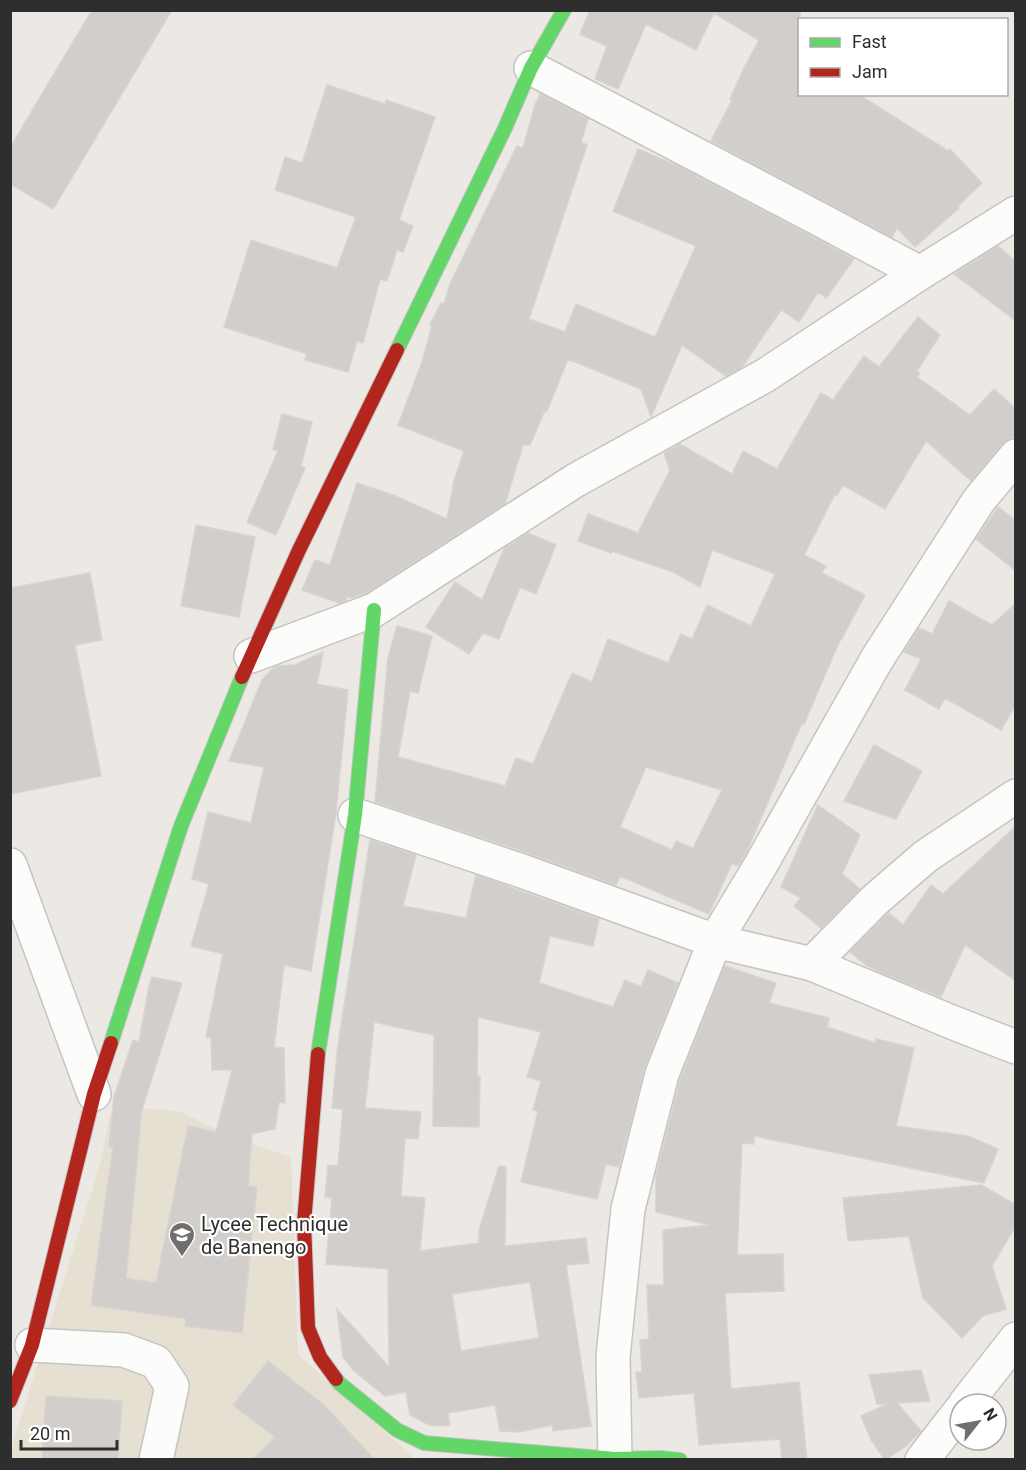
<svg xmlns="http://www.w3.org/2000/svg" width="1026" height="1470" font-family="Roboto,sans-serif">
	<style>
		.education { fill: #e6e0d3 }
		.building { fill: #d1cecb; stroke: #d7d4d0; stroke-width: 1.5; fill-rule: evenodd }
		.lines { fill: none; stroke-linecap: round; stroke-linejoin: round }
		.street-casing { stroke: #c5c4c5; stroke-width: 36 }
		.fast-casing { stroke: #c5c4c5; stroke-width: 16 }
		.jam-casing { stroke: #c5c4c5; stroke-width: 16 }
		.street { stroke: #fcfcfb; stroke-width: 33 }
		.fast { stroke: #63d668; stroke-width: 14 }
		.jam { stroke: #b3261e; stroke-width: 14 }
		.labels { text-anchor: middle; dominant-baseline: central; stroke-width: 4.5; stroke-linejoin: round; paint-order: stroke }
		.poi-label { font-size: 20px; fill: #2e2e2e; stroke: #fff; text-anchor: start }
	</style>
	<rect width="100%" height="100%" fill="#ece8e4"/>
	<path class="education" d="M112,1106L178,1111L243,1141L291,1157L298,1354L415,1459L11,1460V1449L101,1161Z"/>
	<path class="building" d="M92,10H172L53,209L10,184V148Z
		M590,10H800V94H858L948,151L950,149L982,183L957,207L959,208L915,247L897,228L892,237L711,141L732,100L730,99L744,68L759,40L714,13L696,50L646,24L618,89L595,79L607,46L580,34Z
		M327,85L385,104L386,100L435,117L399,220L413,226L403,252L397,250L387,281L380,279L363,343L357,341L348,372L305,360L307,354L224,327L251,240L337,268L356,217L275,190L285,157L302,163Z
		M540,94L588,119L581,142L587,145L529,319L565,332L576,304L655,337L696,246L613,211L638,149L678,166L854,259L826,298L818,292L799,322L781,310L742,367L726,376L682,345L651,417L641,389L568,359L547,411L545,410L530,445H523L505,504L366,593L352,598L347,597L346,601L339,603L302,590L315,560L330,565L357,483L393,495L447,519L454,481L464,451L398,425L422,362L432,326L430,325L441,303L444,304L450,284L517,146L523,148L535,105Z
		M998,246L1016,262V321L954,274Z
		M918,317L940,335L917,371L920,373L917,377L970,415L994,389L1016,409V434L1012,438L1002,444L971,481L926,441L885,509L843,485L837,495L835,494L804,555L826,566L822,573L865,595L841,640H840L804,724L802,723L747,851L738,866L732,863L709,914L620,876L616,885L528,853L375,802L388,658L397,626L432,636L418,693L410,691L398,757L505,786L516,758L533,764L572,673L592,682L608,639L668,663L681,634L692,639L707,605L751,626L775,574L712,550L700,587L673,572L612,551L611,553L578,541L588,514L638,533L670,470L664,453L680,444L732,474L743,451L777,469L821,393L833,400L864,356L879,367ZM646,767L722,790L693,848L676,841L672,850L620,827Z
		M282,414L312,422L301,466L305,468L276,535L247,522L278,451L273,449Z
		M998,507L1016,521V571L976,539Z
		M196,525L255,537L239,617L181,606Z
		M528,533L556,545L536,594L520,587L499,639L483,633L469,654L426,627L455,582L482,600L504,549Z
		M90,573L102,640L75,645L101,776L10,794V588Z
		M949,601L992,625L1016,603V704L1001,730L945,698L939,709L905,690L921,659L904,652L919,628L932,634Z
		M323,652L317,684L348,690L336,813L311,971L284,965L274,1047L284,1048L285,1103L279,1102L275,1129L252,1134L248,1186L257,1187L242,1333L185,1326L186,1319L91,1305L113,1147H109L114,1097L133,1040L139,1042L149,986L152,977L182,983L140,1116L141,1117L126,1278L156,1283L188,1126L216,1132L232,1070H212L211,1038L206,1037L223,954L191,946L209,884L192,879L208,812L251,823L264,767L229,761L262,680L274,667L279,666L295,665Z
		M874,745L922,771L896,819L844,801Z
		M818,805L860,835L842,874L860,889L821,928L794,906L801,898L781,887Z
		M1016,826V981L965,945L941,997L877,971L866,965L850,952L889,913L903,925L931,885L943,894Z
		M370,840L416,855L403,906L466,918L476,875L599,919L593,946L550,936L539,983L613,1007L625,980L641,987L648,970L678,983L644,1069L619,1167L606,1164L597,1199L521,1182L538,1111L533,1110L541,1081L527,1077L541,1032L478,1017L477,1076H480L479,1127L433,1126L434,1035L374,1022L365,1108L421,1112L418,1139L405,1138L401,1196L425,1198L420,1251L479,1243V1230L499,1166L506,1167L505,1246L586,1238L589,1263L566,1265L591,1426L553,1431L552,1425L519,1432L500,1431L495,1405L448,1413L450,1425L444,1426L429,1425L410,1415L406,1392L385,1396L353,1370L343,1357L337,1309L389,1367L388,1269L326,1264L332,1198L325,1197L328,1165L338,1166L343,1109L332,1108L338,1045ZM530,1282L539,1338L461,1351L452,1294Z
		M725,966L776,983L769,1003L829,1018L827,1027L875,1043L876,1039L914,1048L896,1126L968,1136L998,1149L984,1183L754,1136V1144L742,1143L737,1255L783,1254L784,1291L725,1293L731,1389L799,1382L807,1460H782L780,1439L699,1445L694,1393L639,1398L636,1372H642L640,1340L649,1339L647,1285H664L663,1230L710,1225L656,1212V1176L680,1080Z
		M981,1185L1016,1205V1225L992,1266L1006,1309L983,1316L962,1338L923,1298L909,1236L848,1241L843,1198Z
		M268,1361L324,1405L375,1460H252L275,1437L233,1405Z
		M921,1370L930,1401L897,1403L921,1431L905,1447L885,1460L871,1440L861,1416L888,1404H877L869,1375Z
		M46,1396L122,1401L118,1460H42Z"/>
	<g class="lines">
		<defs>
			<path id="street" d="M531,68L819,219L920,273
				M251,656L374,610L576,480L766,375L920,273L1016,213
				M355,815L522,871L715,941L812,964L954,1023L1016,1047
				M10,865L94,1094
				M812,964L875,900L926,856L1016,796
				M32,1345L124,1350L156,1362L172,1386L156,1460
				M965,1404L1016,1339
				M615,1459L613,1357L628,1209L662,1074L715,941L759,868L877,659L979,500L1016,456
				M922,1460L960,1411"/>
			<path id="fast" d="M397,350L505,128L531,68L564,10
				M111,1043L181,826L242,677
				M318,1054L355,815L374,610
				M336,1379L339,1383L397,1430L424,1443L615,1459L660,1458L680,1460"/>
			<path id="jam" d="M242,677L299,550L397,350
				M318,1054L304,1223L308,1328L320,1357L336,1379
				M10,1401L32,1345L94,1094L111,1043"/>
		</defs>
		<use href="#street" class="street-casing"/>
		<use href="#fast" class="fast-casing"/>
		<use href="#jam" class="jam-casing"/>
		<use href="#street" class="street"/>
		<use href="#fast" class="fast"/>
		<use href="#jam" class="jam"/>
	</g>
	<defs>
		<symbol id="school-pin" viewBox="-11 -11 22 30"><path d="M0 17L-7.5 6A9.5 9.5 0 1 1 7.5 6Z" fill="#706f6e" stroke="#fff"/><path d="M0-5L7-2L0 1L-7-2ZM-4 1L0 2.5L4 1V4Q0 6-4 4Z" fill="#fff"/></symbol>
	</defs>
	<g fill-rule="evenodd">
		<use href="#school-pin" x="167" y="1220" width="30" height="40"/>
	</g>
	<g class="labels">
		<g class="poi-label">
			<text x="201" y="1224">Lycee Technique<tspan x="201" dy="23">de Banengo</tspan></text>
		</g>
	</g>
	<rect width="1026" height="1470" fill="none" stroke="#2e2e2e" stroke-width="24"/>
	<rect x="798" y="18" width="210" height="78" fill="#ffffff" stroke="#ababab" stroke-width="1.5"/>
	<rect x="810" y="38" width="30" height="9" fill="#63d668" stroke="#ababab" stroke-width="1.5"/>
	<text x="852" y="48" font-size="18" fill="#2e2e2e">Fast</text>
	<rect x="810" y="68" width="30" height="9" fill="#b3261e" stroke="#ababab" stroke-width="1.5"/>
	<text x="852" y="78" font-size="18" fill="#2e2e2e">Jam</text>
	<g transform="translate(978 1422) rotate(59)"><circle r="28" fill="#ffffff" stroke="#ababab" stroke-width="1.5"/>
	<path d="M0-4.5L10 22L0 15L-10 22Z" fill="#706f6e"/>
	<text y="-9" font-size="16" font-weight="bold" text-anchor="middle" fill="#2e2e2e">N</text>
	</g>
	<path d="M21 1440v9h96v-9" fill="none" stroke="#2e2e2e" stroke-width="3"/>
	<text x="30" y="1440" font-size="18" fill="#2e2e2e" stroke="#ffffff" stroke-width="4.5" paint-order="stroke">20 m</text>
</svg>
